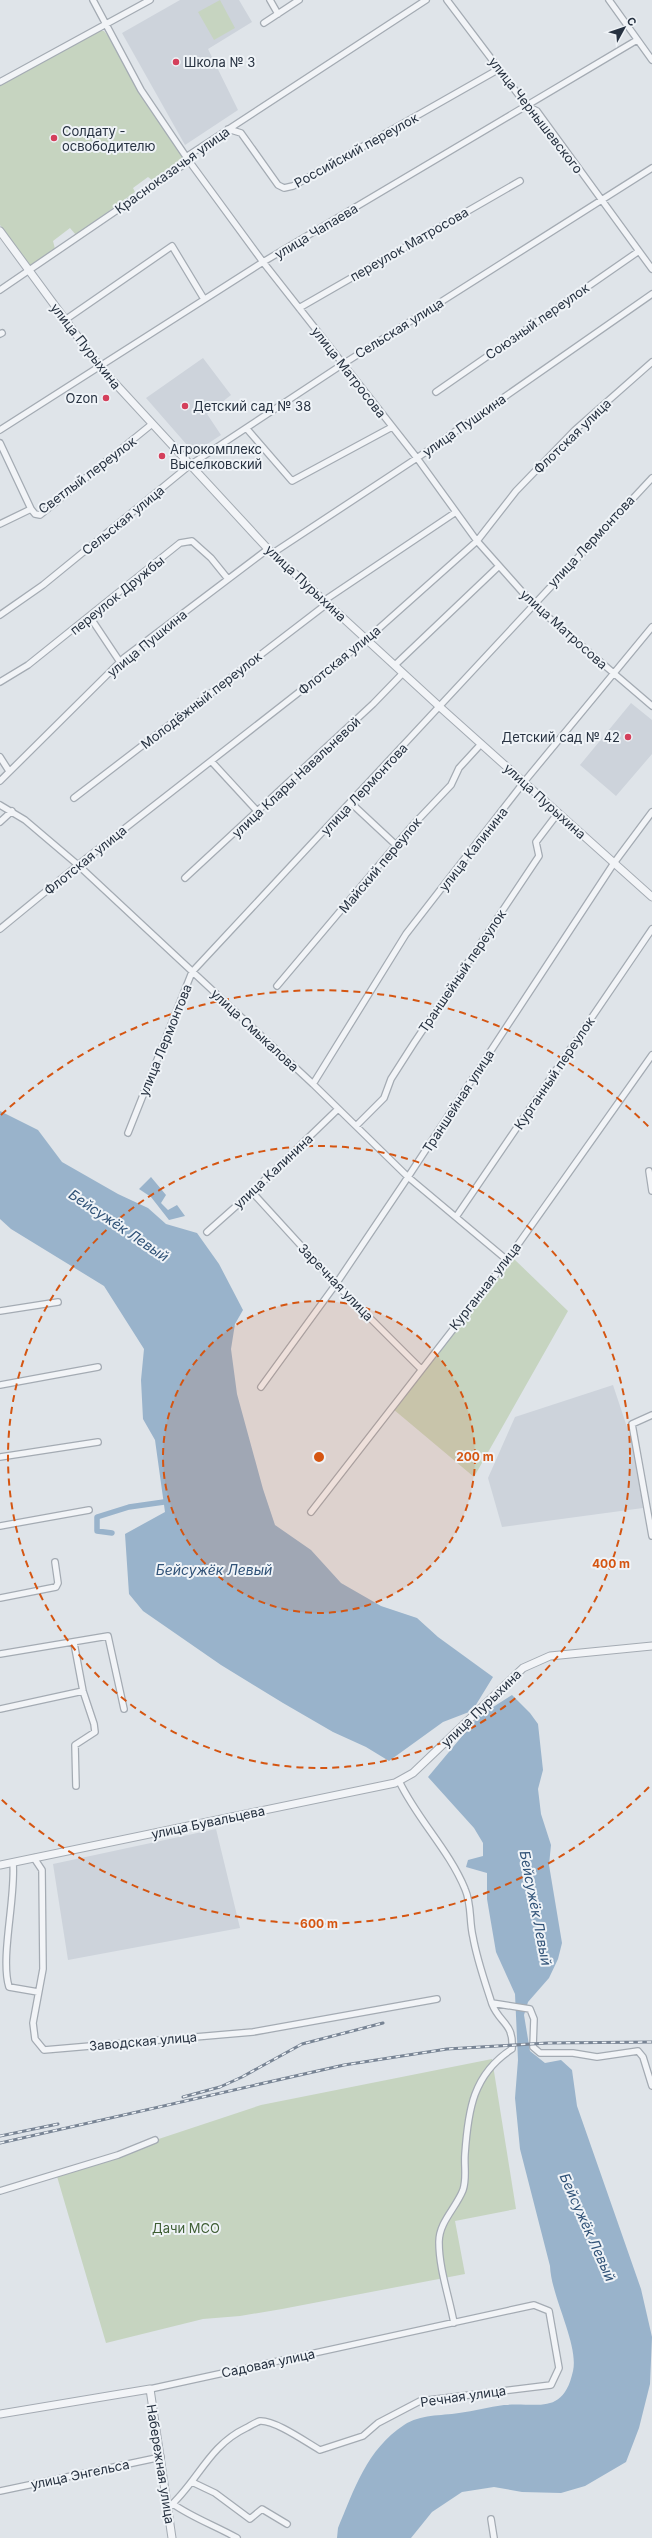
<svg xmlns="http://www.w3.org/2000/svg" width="652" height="2538" font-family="Inter,sans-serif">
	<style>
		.built { fill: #cdd3db }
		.green { fill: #c6d4c0 }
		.water { fill: #99b3cb }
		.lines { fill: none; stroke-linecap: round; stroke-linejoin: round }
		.canal { stroke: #99b3cb; stroke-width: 5.5 }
		.minor-casing { stroke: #a4abb3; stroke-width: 8 }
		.tertiary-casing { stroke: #a4abb3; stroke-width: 9 }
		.minor { stroke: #f2f4f7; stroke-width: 5.5 }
		.tertiary { stroke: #f2f4f7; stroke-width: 7 }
		.rail-casing { stroke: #788494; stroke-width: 3 }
		.rail { stroke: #eff3f7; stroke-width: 1.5; stroke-dasharray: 4.5; stroke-linecap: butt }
		.ring { fill: none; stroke: #d55511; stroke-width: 2; stroke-dasharray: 7 5 }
		.poi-dot { fill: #d43f5b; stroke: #eff3f7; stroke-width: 1.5 }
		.labels { text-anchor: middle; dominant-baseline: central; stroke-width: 4; stroke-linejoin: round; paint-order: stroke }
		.poi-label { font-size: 13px; fill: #273241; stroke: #eff3f7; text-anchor: start }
		.street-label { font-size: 13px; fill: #273241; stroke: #eff3f7 }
		.park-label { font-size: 13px; fill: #3e5e34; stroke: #eff3f7 }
		.water-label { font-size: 14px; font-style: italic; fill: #305277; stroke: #eff3f7 }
		.centre { fill: #d55511; stroke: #eff3f7; stroke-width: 2 }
		.ring-label { font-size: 12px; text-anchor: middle; font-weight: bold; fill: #d55511; stroke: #eff3f7; stroke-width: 4; stroke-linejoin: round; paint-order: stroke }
	</style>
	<rect width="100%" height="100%" fill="#dfe4e9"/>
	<path class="built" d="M180,0H239L252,22L208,49L238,110L185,145L122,33Z
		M203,358L231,395L207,414L221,435L194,453L146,398Z
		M631,703L652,720V754L616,796L580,765Z
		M613,1385L633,1445L643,1508L502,1527L488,1478L515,1417Z
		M216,1829L240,1928L68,1960L53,1864Z"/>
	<path class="green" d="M220,0L235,28L214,40L198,12Z
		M99,31H104L108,36L144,101L185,159L152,180L148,177L133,188L135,192L76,235L70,228L53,241L55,249L30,266L0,225V86Z
		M514,1259L568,1311L474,1477L393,1409Z
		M492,2059L516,2209L455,2221L465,2274L282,2309L240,2316L203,2319L106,2343L56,2173L261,2105Z"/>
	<path class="water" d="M0,1111L38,1130L62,1162L118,1194L148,1208L166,1224L197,1233L219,1264L243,1310L235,1324L231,1349L237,1394L263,1489L275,1525L311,1550L341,1583L381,1606L417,1618L438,1637L493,1677L474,1708L469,1712L443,1722L389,1761L366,1747L333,1732L283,1703L221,1665L143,1611L129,1594L125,1534L165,1512L155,1440L143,1419L141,1380L144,1349L104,1286L11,1229L0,1219Z
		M151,1177L166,1195L161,1203L168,1210L177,1205L185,1216L169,1220L151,1197L139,1189Z
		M512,1695L530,1713L538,1724L543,1770L538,1789L541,1814L551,1845L549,1865L562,1943L558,1959L549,1978L528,2002L524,2015L530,2051L545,2063L561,2060L572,2070L577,2106L641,2289L652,2337L650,2384L639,2428L626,2462L585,2486L561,2493L522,2492L494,2487L462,2492L432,2512L411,2538H337L338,2528C354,2490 367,2449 404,2425C421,2414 440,2416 459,2413C474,2411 489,2407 504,2405C538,2402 563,2416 573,2371C579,2345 551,2296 550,2266L520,2149L515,2098L518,2060L515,1994L496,1952L487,1899V1873L466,1867L468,1860L483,1856V1843L474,1828L428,1777L479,1716Z"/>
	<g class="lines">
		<path class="canal" d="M112,1533L97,1531V1517L129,1507L164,1502"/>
		<defs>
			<path id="minor" d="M93,0L141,90L189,161L263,262L417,458L477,541L533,604L652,706
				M270,0L278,14
				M447,0L527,106L537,111L652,269
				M609,0L652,60
				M264,23L299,0
				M0,82L150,0
				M228,129L241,133L278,185L284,188L293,186L499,69
				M0,290L189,161V155L426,0
				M299,308L520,181
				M65,320L172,246L204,299
				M0,334L2,333
				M436,392L639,251
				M247,429L292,481L392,427
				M0,430L263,262L637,40
				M0,443L31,509
				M0,524L31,509L35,514L40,515L152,424
				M273,553L417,458L652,294
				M325,600L456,512
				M0,615L43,585L190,465L343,364L652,168
				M90,617L120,662
				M395,665L499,566
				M0,682L28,665L180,543L192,541L211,558L228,579
				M0,757L9,771
				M211,761L258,812
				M0,781L124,658L268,549
				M74,798L328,603
				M351,803L396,845
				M0,805L25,820L78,865L313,1084L408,1177L507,1260
				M0,822L12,811
				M185,878L373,704L403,673
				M0,929L78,865L367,639L477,541L516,491L575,430L652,362
				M277,986L412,826L451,785L459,768L481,744
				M313,1084L406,934L524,782L652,627
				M356,1126L384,1098L391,1079L414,1043L539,856L536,842L558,813
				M128,1133L192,972L652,478
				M649,1171L652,1191
				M252,1192L336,1284L421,1369
				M456,1217L652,929
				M207,1232L252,1192L338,1109
				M0,1311L58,1302
				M0,1385L98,1367
				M261,1387L336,1284L408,1177L614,863L652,812
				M652,1415L632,1424L652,1536
				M0,1457L98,1442
				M311,1512L507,1260L652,1055
				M0,1526L89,1510
				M0,1598L56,1587L58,1583L55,1562
				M74,1643L83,1691L94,1724L95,1732L75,1745L76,1786
				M0,1654L108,1636L124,1709
				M0,1709L83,1691
				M399,1781C417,1819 449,1850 465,1889C472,1905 469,1921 473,1937C477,1960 485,1982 492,2004C500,2024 514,2023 512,2049C473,2074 468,2110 465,2154C464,2167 467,2178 463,2190C456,2208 439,2222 439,2242C439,2269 449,2296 454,2323
				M34,1858L42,1870L43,1969L33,2023L35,2039L44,2050L253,2032L437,1999
				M13,1863C16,1897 0,1958 9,1987L38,1992
				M492,2003L530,2009L534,2019L533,2047L540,2053H573L597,2057L638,2051L643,2057L652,2086
				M0,2191L118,2155L155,2140
				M150,2389L534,2305L549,2311L559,2368L551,2385L420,2401L378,2423L363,2436L320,2450C306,2442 275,2420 260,2421C256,2422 250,2426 246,2428C208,2446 198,2482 168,2508
				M192,2482L215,2493L250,2519L262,2509L287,2524
				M0,2491L161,2457
				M173,2504C193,2518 216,2526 237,2538
				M491,2519L494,2538"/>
			<path id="tertiary" d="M0,231L100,367L268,549L441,708L652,897
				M0,1865L395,1783L413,1773L523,1668L550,1656L652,1646
				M0,2414L150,2389L172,2538"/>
		</defs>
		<use href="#minor" class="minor-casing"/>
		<use href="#tertiary" class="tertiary-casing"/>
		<use href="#minor" class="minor"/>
		<use href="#tertiary" class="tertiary"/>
		<defs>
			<path id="rail" d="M183,2097L220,2087L242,2077L302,2044L383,2023
				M0,2136L58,2124
				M0,2143L344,2065L447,2049L548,2043L652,2042"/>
		</defs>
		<use href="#rail" class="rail-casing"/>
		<use href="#rail" class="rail"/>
	</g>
	<circle cx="319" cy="1457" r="156" fill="#d55511" fill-opacity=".12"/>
	<g class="ring">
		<circle cx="319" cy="1457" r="156"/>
		<circle cx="319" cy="1457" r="311"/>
		<path d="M649 1787A467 467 0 0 1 1 1799M1 1115A467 467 0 0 1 649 1127"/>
	</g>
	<g class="poi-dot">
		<circle cx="176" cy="62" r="4"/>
		<circle cx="54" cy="138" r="4"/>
		<circle cx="106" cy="398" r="4"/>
		<circle cx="185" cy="406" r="4"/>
		<circle cx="162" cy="456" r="4"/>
		<circle cx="628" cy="737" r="4"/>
	</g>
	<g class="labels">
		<g class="poi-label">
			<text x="184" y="62">Школа № 3</text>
			<text x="62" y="131">Солдату -<tspan x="62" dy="15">освободителю</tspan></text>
			<text x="98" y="398" text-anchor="end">Ozon</text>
			<text x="193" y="406">Детский сад № 38</text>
			<text x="170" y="449">Агрокомплекс<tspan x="170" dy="15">Выселковский</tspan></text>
			<text x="620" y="737" text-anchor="end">Детский сад № 42</text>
		</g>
		<g class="street-label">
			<text transform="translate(536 115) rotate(52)">улица Чернышевского</text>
			<text transform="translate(356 150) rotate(-29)">Российский переулок</text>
			<text transform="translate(172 170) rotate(-36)">Красноказачья улица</text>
			<text transform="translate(316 231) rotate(-31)">улица Чапаева</text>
			<text transform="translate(409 244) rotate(-30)">переулок Матросова</text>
			<text transform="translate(537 321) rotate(-35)">Союзный переулок</text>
			<text transform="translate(399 328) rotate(-32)">Сельская улица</text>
			<text transform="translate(86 346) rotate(52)">улица Пурыхина</text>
			<text transform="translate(349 372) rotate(52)">улица Матросова</text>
			<text transform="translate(464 425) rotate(-35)">улица Пушкина</text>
			<text transform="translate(572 436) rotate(-44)">Флотская улица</text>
			<text transform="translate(87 475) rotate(-37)">Светлый переулок</text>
			<text transform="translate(123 520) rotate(-39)">Сельская улица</text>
			<text transform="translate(591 541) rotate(-47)">улица Лермонтова</text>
			<text transform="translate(306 583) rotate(43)">улица Пурыхина</text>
			<text transform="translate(117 595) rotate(-39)">переулок Дружбы</text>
			<text transform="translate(564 629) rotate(42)">улица Матросова</text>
			<text transform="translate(147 643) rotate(-39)">улица Пушкина</text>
			<text transform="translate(339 660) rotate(-39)">Флотская улица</text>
			<text transform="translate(201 700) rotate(-38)">Молодёжный переулок</text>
			<text transform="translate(296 777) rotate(-43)">улица Клары Навальневой</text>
			<text transform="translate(364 789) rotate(-47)">улица Лермонтова</text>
			<text transform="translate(545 801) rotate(42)">улица Пурыхина</text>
			<text transform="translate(473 849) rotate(-52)">улица Калинина</text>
			<text transform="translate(85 860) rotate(-39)">Флотская улица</text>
			<text transform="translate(380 865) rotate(-50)">Майский переулок</text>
			<text transform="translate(462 971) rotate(-56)">Траншейный переулок</text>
			<text transform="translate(255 1030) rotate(43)">улица Смыкалова</text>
			<text transform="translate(165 1040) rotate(-68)">улица Лермонтова</text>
			<text transform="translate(554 1073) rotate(-56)">Курганный переулок</text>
			<text transform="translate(458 1101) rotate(-57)">Траншейная улица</text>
			<text transform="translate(273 1171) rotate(-43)">улица Калинина</text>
			<text transform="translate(336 1282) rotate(46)">Заречная улица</text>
			<text transform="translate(485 1286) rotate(-52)">Курганная улица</text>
			<text transform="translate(481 1708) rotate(-44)">улица Пурыхина</text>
			<text transform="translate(208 1822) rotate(-12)">улица Бувальцева</text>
			<text transform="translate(143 2041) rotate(-5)">Заводская улица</text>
			<text transform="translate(268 2363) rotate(-12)">Садовая улица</text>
			<text transform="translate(463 2396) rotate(-8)">Речная улица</text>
			<text transform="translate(161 2464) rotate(81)">Набережная улица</text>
			<text transform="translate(80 2474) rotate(-12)">улица Энгельса</text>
		</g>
		<g class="park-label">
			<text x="186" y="2228">Дачи МСО</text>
		</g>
		<g class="water-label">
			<text transform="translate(119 1225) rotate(34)">Бейсужёк Левый</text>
			<text x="214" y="1569">Бейсужёк Левый</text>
			<text transform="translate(536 1908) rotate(79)">Бейсужёк Левый</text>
			<text transform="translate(588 2227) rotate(66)">Бейсужёк Левый</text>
		</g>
	</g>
	<circle cx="319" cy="1457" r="6" class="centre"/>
	<g class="ring-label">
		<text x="475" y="1461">200 m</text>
		<text x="611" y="1568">400 m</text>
		<text x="319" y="1928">600 m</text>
	</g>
	<g transform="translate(624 28) rotate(50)" stroke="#eff3f7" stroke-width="3" paint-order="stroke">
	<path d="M0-3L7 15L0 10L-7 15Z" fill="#273241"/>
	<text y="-6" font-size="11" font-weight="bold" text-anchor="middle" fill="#273241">С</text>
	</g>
</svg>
